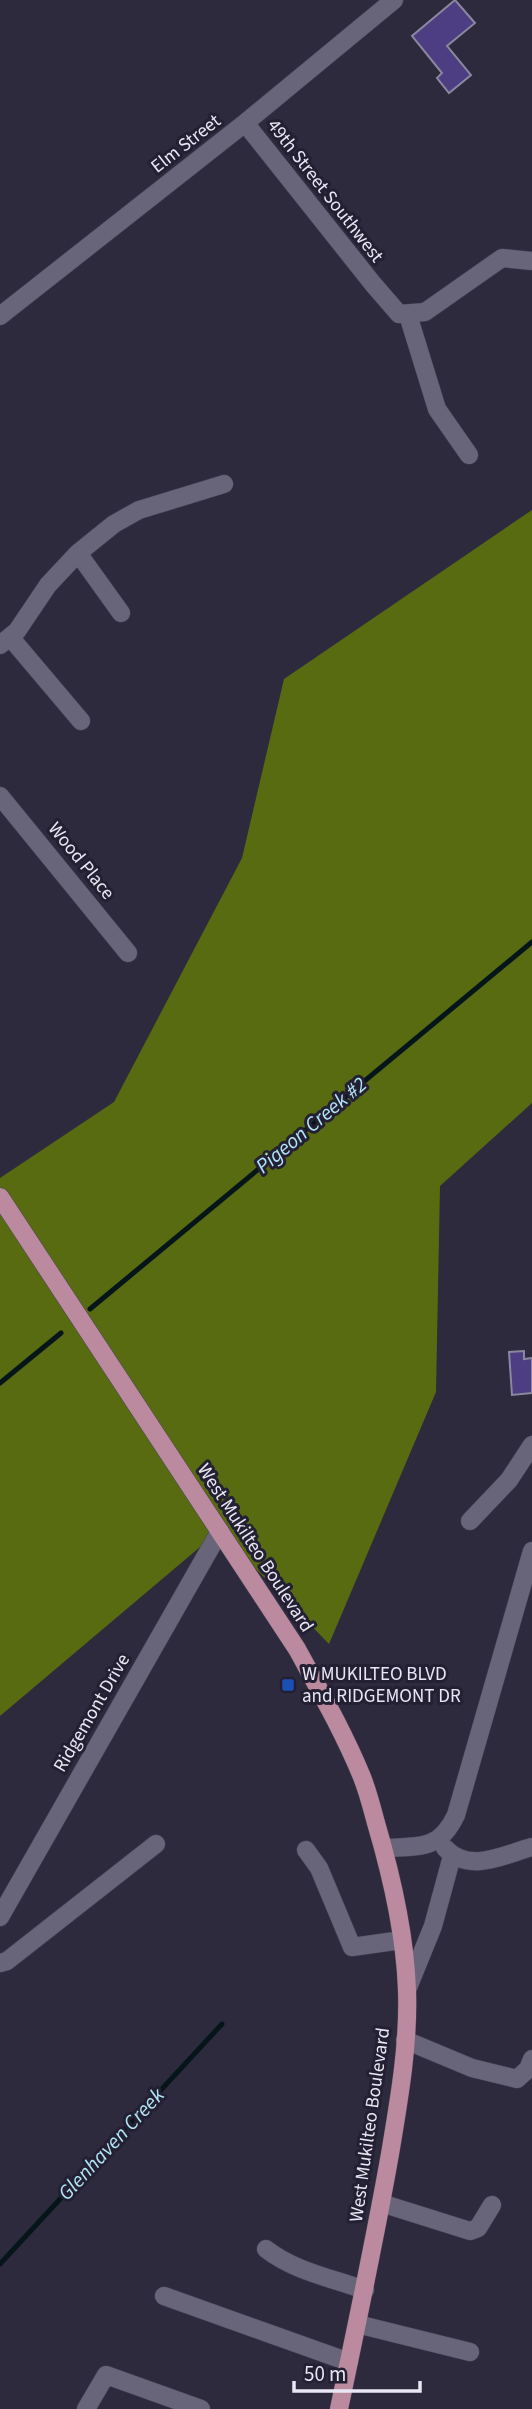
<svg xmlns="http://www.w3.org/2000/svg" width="532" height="2409" font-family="'Source Sans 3',sans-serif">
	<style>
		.forest { fill: #586b11 }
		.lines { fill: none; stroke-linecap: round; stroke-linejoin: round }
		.stream { stroke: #061519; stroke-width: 5 }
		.building { fill: #4d3d82; stroke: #8a879e; stroke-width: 2 }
		.minor-casing { stroke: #494556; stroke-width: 19 }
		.major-casing { stroke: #494556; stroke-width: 19 }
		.minor { stroke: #68657b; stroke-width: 18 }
		.major { stroke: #bc8a9e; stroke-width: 18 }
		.transit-dot { fill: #1a4fb4; stroke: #242033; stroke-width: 2.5 }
		.labels { text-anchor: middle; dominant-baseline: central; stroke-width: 6; stroke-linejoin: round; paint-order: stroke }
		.street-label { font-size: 19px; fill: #e9e7f4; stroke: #242033 }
		.poi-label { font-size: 19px; fill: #e9e7f4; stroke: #242033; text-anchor: start }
		.water-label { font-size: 21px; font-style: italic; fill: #b2e5f6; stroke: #242033 }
	</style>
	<rect width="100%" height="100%" fill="#2e2a3d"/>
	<path class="forest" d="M532,510V1103L440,1186L436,1392L329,1644L219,1531L0,1716V1178L114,1102L242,858L284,679Z"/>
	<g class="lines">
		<path class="stream" d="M90,1309L532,942
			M0,1383L61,1333
			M0,2264L222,2024"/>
	</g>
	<path class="building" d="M455,0L475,23L447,46L471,75L449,93L437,78L442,73L412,36Z
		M524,1351V1359L532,1358V1393L512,1395L509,1352Z"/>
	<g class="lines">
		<defs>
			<path id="minor" d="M245,123L373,284L399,314L425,312L502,258L532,261
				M408,315L437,409L469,455
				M0,316L245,123L394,0
				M78,553L121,613
				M10,637L81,721
				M0,645L17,631L48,585L78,553L114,524L139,510L224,484
				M0,796L128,953
				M470,1521L509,1480L532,1445
				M384,1848C419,1846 439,1851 456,1815L532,1551
				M445,1848C469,1874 503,1855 532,1847
				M306,1850L319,1868L352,1947L402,1940
				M0,1917L220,1531
				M0,1963L7,1961L156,1844
				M407,1990L433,1926L452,1856
				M405,2040L472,2068L517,2079L528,2069L532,2059
				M381,2203L470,2231L478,2228L492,2205
				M266,2249C294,2271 331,2278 365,2290
				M164,2296L349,2362
				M357,2324L470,2352
				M86,2409L106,2375L201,2409"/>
			<path id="major" d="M0,1197L297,1649C320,1691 344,1733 362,1777C368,1792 372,1808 376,1823C392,1877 405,1933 407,1990C409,2044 399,2100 390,2154C375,2239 357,2324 339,2409"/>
		</defs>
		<use href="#minor" class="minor-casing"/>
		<use href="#major" class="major-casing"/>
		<use href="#minor" class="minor"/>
		<use href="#major" class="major"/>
	</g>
	<rect class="transit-dot" x="281" y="1678" width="14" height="14" rx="3.5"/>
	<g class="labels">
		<g class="street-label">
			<text transform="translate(186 144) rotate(-38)">Elm Street</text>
			<text transform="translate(325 191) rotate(52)">49th Street Southwest</text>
			<text transform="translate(81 861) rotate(51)">Wood Place</text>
			<text transform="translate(255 1548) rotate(57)">West Mukilteo Boulevard</text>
			<text transform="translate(92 1713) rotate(-60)">Ridgemont Drive</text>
			<text transform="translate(370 2125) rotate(-82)">West Mukilteo Boulevard</text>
		</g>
		<g class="poi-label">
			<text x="302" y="1674">W MUKILTEO BLVD<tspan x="302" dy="22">and RIDGEMONT DR</tspan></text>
		</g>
		<g class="water-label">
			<text transform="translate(311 1125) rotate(-40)">Pigeon Creek #2</text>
			<text transform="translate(111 2144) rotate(-47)">Glenhaven Creek</text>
		</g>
	</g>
	<path d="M294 2381v10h126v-10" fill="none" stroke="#e9e7f4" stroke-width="3.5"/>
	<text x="304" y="2381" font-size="21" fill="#e9e7f4" stroke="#242033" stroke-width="5" paint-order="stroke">50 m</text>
</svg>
